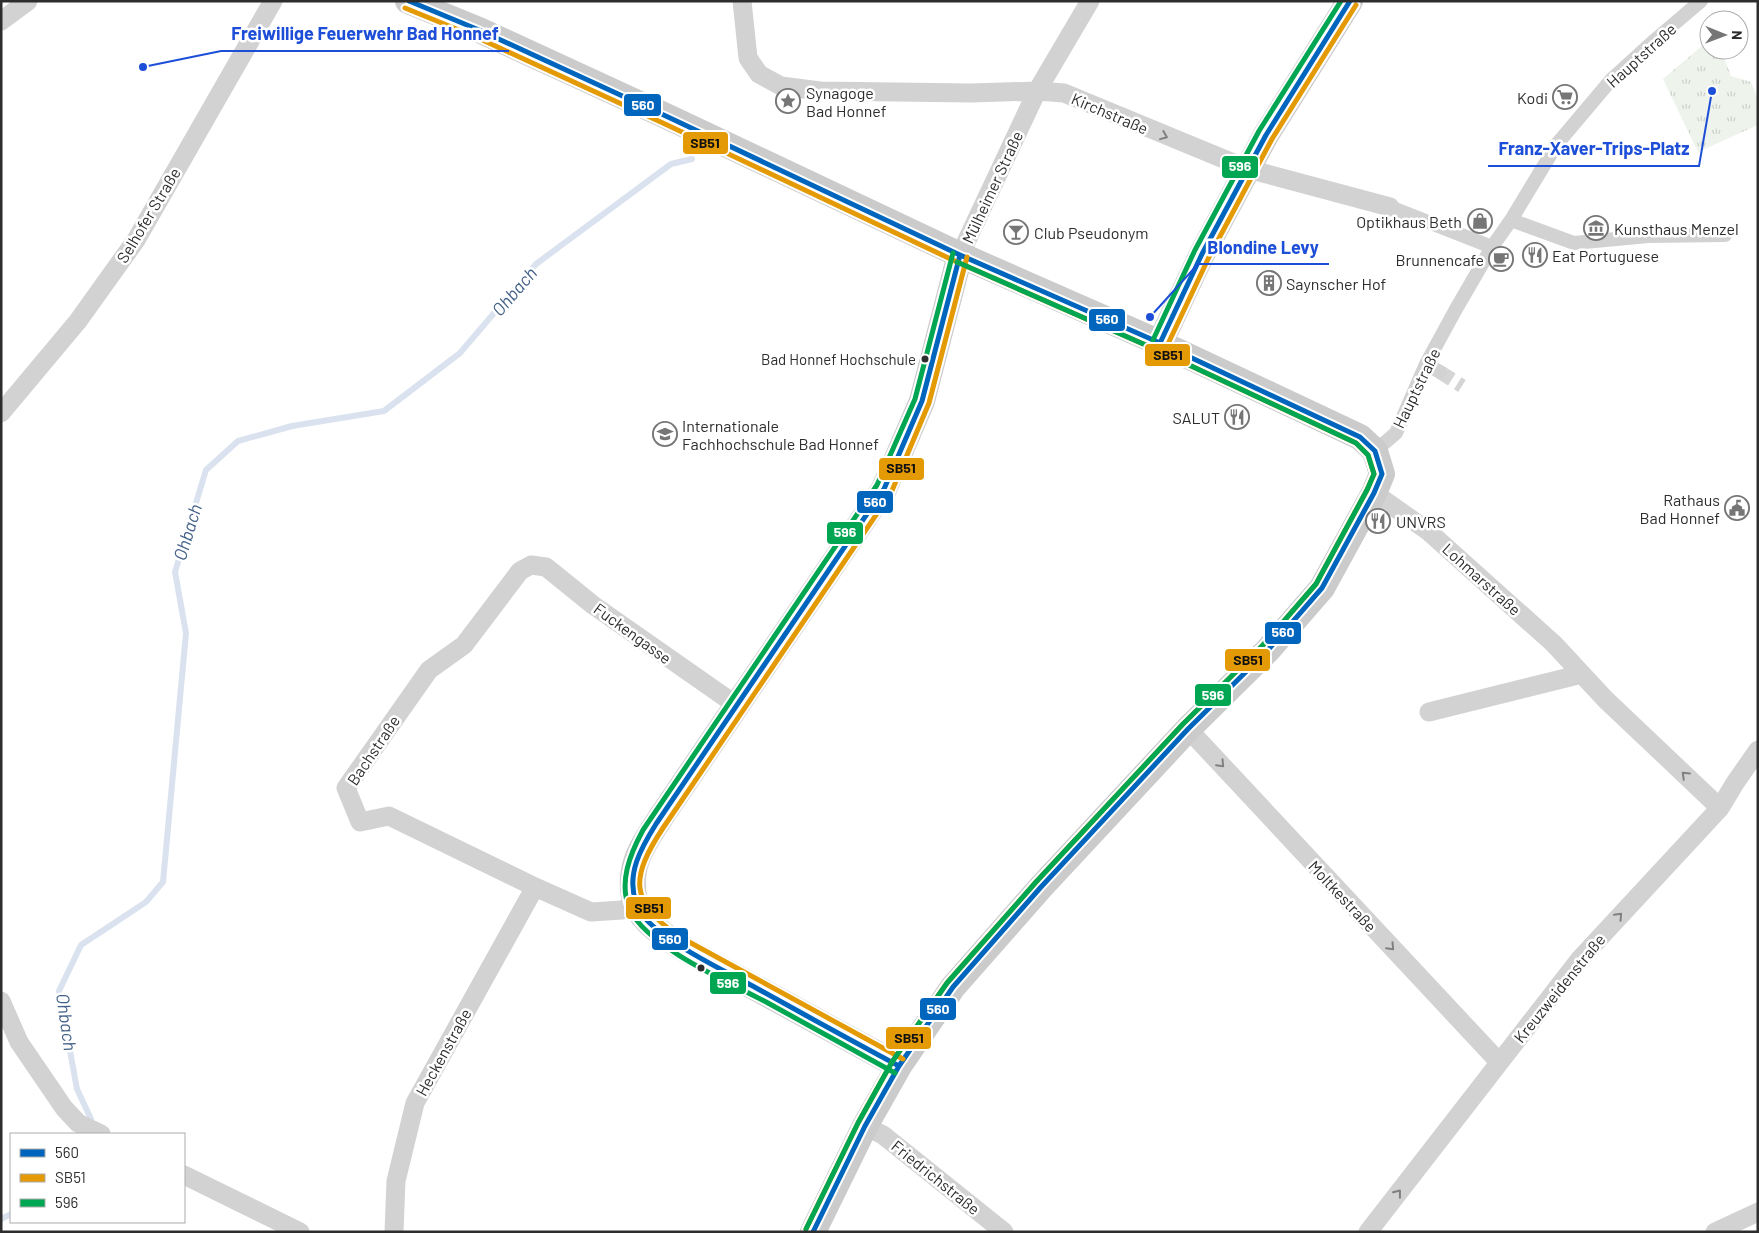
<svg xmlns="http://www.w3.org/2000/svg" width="1759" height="1233" font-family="Barlow,sans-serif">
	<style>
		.park { fill: url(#park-tufts) }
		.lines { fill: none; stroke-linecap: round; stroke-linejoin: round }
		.stream { stroke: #d9e2ee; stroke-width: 6 }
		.pedestrian-tunnel { stroke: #d5d5d5; stroke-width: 14; stroke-dasharray: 14 7; stroke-linecap: butt }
		.pedestrian { stroke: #d2d2d2; stroke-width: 14 }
		.minor { stroke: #d2d2d2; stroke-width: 19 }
		.secondary { stroke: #cbcbcb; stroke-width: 26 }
		.bus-1-casing { stroke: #fff; stroke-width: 9 }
		.bus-2-casing { stroke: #fff; stroke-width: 9 }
		.bus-3-casing { stroke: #fff; stroke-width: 9 }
		.bus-1 { stroke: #0065bd; stroke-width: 5 }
		.bus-2 { stroke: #e39a04; stroke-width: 5 }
		.bus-3 { stroke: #00a651; stroke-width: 5 }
		.oneway { stroke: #808080 }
		.bus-dot { fill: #2d2d2d; stroke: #fff; stroke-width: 2 }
		.labels { text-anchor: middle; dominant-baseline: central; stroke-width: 5; stroke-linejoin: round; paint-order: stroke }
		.bus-label { font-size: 15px; fill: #2d2d2d; stroke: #fff; text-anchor: end }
		.street-label { font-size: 16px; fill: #2d2d2d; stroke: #fff }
		.poi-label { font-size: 16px; fill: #2d2d2d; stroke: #fff; text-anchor: start }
		.water-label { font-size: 18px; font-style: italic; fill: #426187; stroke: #fff }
		.leader { fill: none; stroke: #1d4ed8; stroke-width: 2 }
		.callout-dot { fill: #1d4ed8; stroke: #fff; stroke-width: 2 }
		.callout-label { font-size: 18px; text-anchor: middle; font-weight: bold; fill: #1d4ed8; stroke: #fff; stroke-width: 5; stroke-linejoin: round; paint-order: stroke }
		.line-badge { stroke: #fff; stroke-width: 2 }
		.badge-label { font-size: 14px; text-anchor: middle; font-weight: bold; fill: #fff }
		.pale-badge-label { font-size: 14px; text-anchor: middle; font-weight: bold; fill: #111 }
	</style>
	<defs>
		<pattern id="park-tufts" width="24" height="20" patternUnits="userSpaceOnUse" patternTransform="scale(1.25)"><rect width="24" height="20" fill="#eef3eb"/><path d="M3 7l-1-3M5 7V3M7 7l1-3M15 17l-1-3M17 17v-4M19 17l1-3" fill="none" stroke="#ccd1ca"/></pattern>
	</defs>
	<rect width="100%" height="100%" fill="#fff"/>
	<path class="park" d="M1709,40V50H1721L1731,76L1751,82L1758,100V125L1698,152L1663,79Z"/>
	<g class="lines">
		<path class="stream" d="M88,1125L91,1119L77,1089L59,991L81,945L146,902L163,882L186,633L175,572L206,470L238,441L292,426L384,411L460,353L536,264L671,164L692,159
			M1,1219L11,1214"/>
		<path class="pedestrian-tunnel" d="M1440,372L1462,386"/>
		<path class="pedestrian" d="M1390,207L1492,247
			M1511,220L1574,243L1648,236L1725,235
			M1426,364L1440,372
			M1375,451L1396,433L1426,364L1456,309L1492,247L1511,220L1557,144L1611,80L1655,40L1701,1"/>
		<path class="minor" d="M742,1L748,58L759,74L781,86L820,91L971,93L1037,91L1064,93L1248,169L1390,207
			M1,21L28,1
			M960,255L1037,91L1090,1
			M1,413L78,321L136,240L273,1
			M1374,493L1428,531L1554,644L1605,699L1720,808
			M1429,712L1582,674
			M1188,729L1499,1062
			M636,903L622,910L591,912L535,887L389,816L360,822L346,788L429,670L464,645L520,571L531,565L546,567L593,605L736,705
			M1,1001L19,1042L64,1108L78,1123L101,1134
			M865,1126L883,1135L1004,1232
			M184,1175L300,1232
			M394,1232L396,1181L415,1103L535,887
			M1368,1232L1579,960L1720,808L1735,783L1758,750
			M1715,1232L1758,1212"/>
		<path class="secondary" d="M408,1L479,30L668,117L960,255L1160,343L1360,437L1375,451L1382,474L1374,493L1322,588L1268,650L1188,729L1041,887L953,987L899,1066L865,1126L813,1232
			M1160,343L1202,254L1266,135L1350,1
			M899,1066C847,1038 795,1009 743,981C714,965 681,950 655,928C647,922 638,911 635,901C626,865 645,842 663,814L884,489L922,401L960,255"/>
		<defs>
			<path id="bus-1" d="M409,1L479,30L668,117L960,255L1160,343L1360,437L1375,451L1382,474L1374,493L1322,588L1268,650L1188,729L1041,887L953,987L899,1066L865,1126L813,1232
				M1160,343L1202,254L1266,135L1350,1
				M899,1066C852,1041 805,1015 758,989C727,972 694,957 665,936C654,927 640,917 636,902C626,874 641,848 656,824L884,489L922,401L960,255"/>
			<path id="bus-2" d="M405,8L476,37L665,124L957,262L1157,350L1356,443L1368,455L1374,474L1367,490L1316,584L1263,645L1183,724L1036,882L947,983L892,1062L858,1123L806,1229
				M1167,346L1209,257L1272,139L1356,5
				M903,1059L680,937C629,902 630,878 663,828L891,493L929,403L967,257"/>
			<path id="bus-3" d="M1153,340L1195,250L1259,131L1341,1
				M895,1073C853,1050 810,1026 768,1003C730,983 649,948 630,910C618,883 630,854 643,830L877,485L915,399L953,253
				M806,1229L858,1123L892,1062L947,983L1036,882L1183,724L1263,645L1316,584L1367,490L1374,474L1368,455L1356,443L1157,350L957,262"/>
		</defs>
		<use href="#bus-1" class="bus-1-casing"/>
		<use href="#bus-2" class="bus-2-casing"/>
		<use href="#bus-3" class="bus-3-casing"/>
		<use href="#bus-1" class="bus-1"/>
		<use href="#bus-2" class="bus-2"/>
		<use href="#bus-3" class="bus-3"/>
	</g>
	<defs><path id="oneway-chevron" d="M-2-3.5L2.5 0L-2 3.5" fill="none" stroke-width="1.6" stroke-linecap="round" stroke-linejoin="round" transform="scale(1.25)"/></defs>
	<g class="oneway">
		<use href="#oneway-chevron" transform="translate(1164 136) rotate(22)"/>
		<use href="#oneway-chevron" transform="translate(1221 764) rotate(47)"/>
		<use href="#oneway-chevron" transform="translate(1685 775) rotate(-136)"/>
		<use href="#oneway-chevron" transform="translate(1619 916) rotate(-47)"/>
		<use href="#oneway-chevron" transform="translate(1391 947) rotate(47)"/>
		<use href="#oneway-chevron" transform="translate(1398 1193) rotate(-52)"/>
	</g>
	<defs>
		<symbol id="supermarket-ring" viewBox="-11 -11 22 22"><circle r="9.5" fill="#fff" stroke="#767676" stroke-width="1.5"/><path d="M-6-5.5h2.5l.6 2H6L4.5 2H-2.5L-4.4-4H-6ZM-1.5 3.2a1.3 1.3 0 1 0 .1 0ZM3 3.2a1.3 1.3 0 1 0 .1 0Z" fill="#767676"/></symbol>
		<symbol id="sight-ring" viewBox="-11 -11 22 22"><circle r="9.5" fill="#fff" stroke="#767676" stroke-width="1.5"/><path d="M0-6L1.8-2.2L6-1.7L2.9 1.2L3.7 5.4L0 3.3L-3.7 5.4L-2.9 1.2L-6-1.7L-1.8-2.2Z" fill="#767676"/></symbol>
		<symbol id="shop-ring" viewBox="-11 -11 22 22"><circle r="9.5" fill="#fff" stroke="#767676" stroke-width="1.5"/><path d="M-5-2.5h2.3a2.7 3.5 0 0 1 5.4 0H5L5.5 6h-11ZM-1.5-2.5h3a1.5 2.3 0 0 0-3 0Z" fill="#767676"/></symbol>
		<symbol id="museum-ring" viewBox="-11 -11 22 22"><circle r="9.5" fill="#fff" stroke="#767676" stroke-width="1.5"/><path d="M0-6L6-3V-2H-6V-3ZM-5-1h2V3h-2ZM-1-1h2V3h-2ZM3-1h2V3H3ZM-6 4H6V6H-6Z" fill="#767676"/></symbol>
		<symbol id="bar-ring" viewBox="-11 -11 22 22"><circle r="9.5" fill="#fff" stroke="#767676" stroke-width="1.5"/><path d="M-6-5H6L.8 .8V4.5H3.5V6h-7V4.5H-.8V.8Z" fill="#767676"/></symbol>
		<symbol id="restaurant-ring" viewBox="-11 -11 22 22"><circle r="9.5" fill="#fff" stroke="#767676" stroke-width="1.5"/><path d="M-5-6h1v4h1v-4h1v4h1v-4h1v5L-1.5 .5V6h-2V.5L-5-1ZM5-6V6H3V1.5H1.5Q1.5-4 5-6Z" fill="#767676"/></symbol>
		<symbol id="cafe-ring" viewBox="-11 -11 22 22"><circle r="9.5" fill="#fff" stroke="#767676" stroke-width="1.5"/><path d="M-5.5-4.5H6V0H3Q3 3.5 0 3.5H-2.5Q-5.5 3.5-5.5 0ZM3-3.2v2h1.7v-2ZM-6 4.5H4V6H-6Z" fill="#767676"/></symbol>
		<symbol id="building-ring" viewBox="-11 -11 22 22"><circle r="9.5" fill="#fff" stroke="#767676" stroke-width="1.5"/><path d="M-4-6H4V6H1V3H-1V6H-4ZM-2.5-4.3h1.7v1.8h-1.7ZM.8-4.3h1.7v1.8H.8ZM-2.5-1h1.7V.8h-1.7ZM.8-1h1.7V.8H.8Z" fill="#767676"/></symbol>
		<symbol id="university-ring" viewBox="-11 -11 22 22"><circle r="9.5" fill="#fff" stroke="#767676" stroke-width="1.5"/><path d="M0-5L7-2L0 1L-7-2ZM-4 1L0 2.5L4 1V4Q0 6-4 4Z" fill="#767676"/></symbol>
		<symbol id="civic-ring" viewBox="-11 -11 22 22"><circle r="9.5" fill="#fff" stroke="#767676" stroke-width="1.5"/><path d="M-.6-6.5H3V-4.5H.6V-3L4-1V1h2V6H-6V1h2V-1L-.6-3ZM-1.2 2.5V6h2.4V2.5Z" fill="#767676"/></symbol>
	</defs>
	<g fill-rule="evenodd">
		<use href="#supermarket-ring" x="1551" y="83" width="28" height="28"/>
		<use href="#sight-ring" x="774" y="87" width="28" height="28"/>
		<use href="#shop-ring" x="1466" y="207" width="28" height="28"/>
		<use href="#museum-ring" x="1582" y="214" width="28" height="28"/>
		<use href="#bar-ring" x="1002" y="218" width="28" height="28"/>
		<use href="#restaurant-ring" x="1521" y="241" width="28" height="28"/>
		<use href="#cafe-ring" x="1487" y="245" width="28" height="28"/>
		<use href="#building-ring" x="1255" y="269" width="28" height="28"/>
		<use href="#restaurant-ring" x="1223" y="403" width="28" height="28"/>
		<use href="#university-ring" x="651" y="420" width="28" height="28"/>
		<use href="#civic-ring" x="1723" y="494" width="28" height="28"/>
		<use href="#restaurant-ring" x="1364" y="507" width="28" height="28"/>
	</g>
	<g class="bus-dot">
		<circle cx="925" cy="359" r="4.5"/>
		<circle cx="701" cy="968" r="4.5"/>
	</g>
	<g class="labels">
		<g class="bus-label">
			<text x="916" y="359">Bad Honnef Hochschule</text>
		</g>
		<g class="street-label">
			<text transform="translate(1641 55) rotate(-42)">Hauptstraße</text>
			<text transform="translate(1110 113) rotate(23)">Kirchstraße</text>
			<text transform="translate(992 187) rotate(-65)">Mülheimer Straße</text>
			<text transform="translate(148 215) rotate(-59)">Selhofer Straße</text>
			<text transform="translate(1416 388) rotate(-64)">Hauptstraße</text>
			<text transform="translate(1482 579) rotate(42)">Lohmarstraße</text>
			<text transform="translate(633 633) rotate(36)">Fuckengasse</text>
			<text transform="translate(373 750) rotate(-56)">Bachstraße</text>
			<text transform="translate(1343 896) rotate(47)">Moltkestraße</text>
			<text transform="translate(1559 988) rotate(-51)">Kreuzweidenstraße</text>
			<text transform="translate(443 1052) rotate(-61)">Heckenstraße</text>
			<text transform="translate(936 1177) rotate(39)">Friedrichstraße</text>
		</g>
		<g class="poi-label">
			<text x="806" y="92">Synagoge<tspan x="806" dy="18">Bad Honnef</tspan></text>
			<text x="1548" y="97" text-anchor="end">Kodi</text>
			<text x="1462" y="221" text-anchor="end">Optikhaus Beth</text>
			<text x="1614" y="228">Kunsthaus Menzel</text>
			<text x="1034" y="232">Club Pseudonym</text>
			<text x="1552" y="255">Eat Portuguese</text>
			<text x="1484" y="259" text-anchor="end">Brunnencafe</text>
			<text x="1286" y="283">Saynscher Hof</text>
			<text x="1220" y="417" text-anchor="end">SALUT</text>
			<text x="682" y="425">Internationale<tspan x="682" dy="18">Fachhochschule Bad Honnef</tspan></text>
			<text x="1720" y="499" text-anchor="end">Rathaus<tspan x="1720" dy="18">Bad Honnef</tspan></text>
			<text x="1396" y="521">UNVRS</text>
		</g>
		<g class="water-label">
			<text transform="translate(514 291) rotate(-49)">Ohbach</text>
			<text transform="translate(187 532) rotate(-73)">Ohbach</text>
			<text transform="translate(67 1022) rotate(82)">Ohbach</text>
		</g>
	</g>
	<path class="leader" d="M143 67L221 51H509M1712 91L1699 166H1488M1150 317L1198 264H1329"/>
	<g class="callout-dot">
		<circle cx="143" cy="67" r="5"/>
		<circle cx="1712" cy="91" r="5"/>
		<circle cx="1150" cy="317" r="5"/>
	</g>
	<g class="callout-label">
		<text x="365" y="40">Freiwillige Feuerwehr Bad Honnef</text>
		<text x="1594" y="155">Franz-Xaver-Trips-Platz</text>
		<text x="1263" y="254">Blondine Levy</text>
	</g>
	<g class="line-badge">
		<rect x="623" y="93" width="39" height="24" rx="5" fill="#0065bd"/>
		<rect x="682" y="131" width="47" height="24" rx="5" fill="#e39a04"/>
		<rect x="1221" y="155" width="38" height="24" rx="5" fill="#00a651"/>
		<rect x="1088" y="308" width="38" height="24" rx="5" fill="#0065bd"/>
		<rect x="1144" y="343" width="47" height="24" rx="5" fill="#e39a04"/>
		<rect x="878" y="457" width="47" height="24" rx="5" fill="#e39a04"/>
		<rect x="856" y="490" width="38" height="24" rx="5" fill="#0065bd"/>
		<rect x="826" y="521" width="38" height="24" rx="5" fill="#00a651"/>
		<rect x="1264" y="621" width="38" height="24" rx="5" fill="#0065bd"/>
		<rect x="1224" y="648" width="47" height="24" rx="5" fill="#e39a04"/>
		<rect x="1194" y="683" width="38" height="24" rx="5" fill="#00a651"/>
		<rect x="625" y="896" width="47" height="24" rx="5" fill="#e39a04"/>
		<rect x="651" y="927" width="38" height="24" rx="5" fill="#0065bd"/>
		<rect x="709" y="971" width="38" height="24" rx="5" fill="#00a651"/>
		<rect x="919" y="997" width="38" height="24" rx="5" fill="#0065bd"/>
		<rect x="885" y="1026" width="47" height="24" rx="5" fill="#e39a04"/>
	</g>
	<g class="badge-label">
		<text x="643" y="110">560</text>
		<text x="1240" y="171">596</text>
		<text x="1107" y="324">560</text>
		<text x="875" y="507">560</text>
		<text x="845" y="537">596</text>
		<text x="1283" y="637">560</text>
		<text x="1213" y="700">596</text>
		<text x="670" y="944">560</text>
		<text x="728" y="988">596</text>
		<text x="938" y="1014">560</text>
	</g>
	<g class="pale-badge-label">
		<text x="705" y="148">SB51</text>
		<text x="1168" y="360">SB51</text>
		<text x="901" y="473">SB51</text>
		<text x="1248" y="665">SB51</text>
		<text x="649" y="913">SB51</text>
		<text x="909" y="1043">SB51</text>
	</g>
	<rect width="1759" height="1233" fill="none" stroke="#2d2d2d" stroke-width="5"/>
	<rect x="10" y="1133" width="175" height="90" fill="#ffffff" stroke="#ababab"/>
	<rect x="20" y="1149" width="25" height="8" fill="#0065bd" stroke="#ababab"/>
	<text x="55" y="1158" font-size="15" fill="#2d2d2d">560</text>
	<rect x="20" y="1174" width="25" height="8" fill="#e39a04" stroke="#ababab"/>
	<text x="55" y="1183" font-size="15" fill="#2d2d2d">SB51</text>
	<rect x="20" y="1199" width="25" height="8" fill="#00a651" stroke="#ababab"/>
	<text x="55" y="1208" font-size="15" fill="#2d2d2d">596</text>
	<g transform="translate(1724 35) rotate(91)"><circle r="24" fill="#ffffff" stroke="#ababab"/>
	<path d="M0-4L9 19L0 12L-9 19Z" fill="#767676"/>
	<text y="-8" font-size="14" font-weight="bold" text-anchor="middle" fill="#2d2d2d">N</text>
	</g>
</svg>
